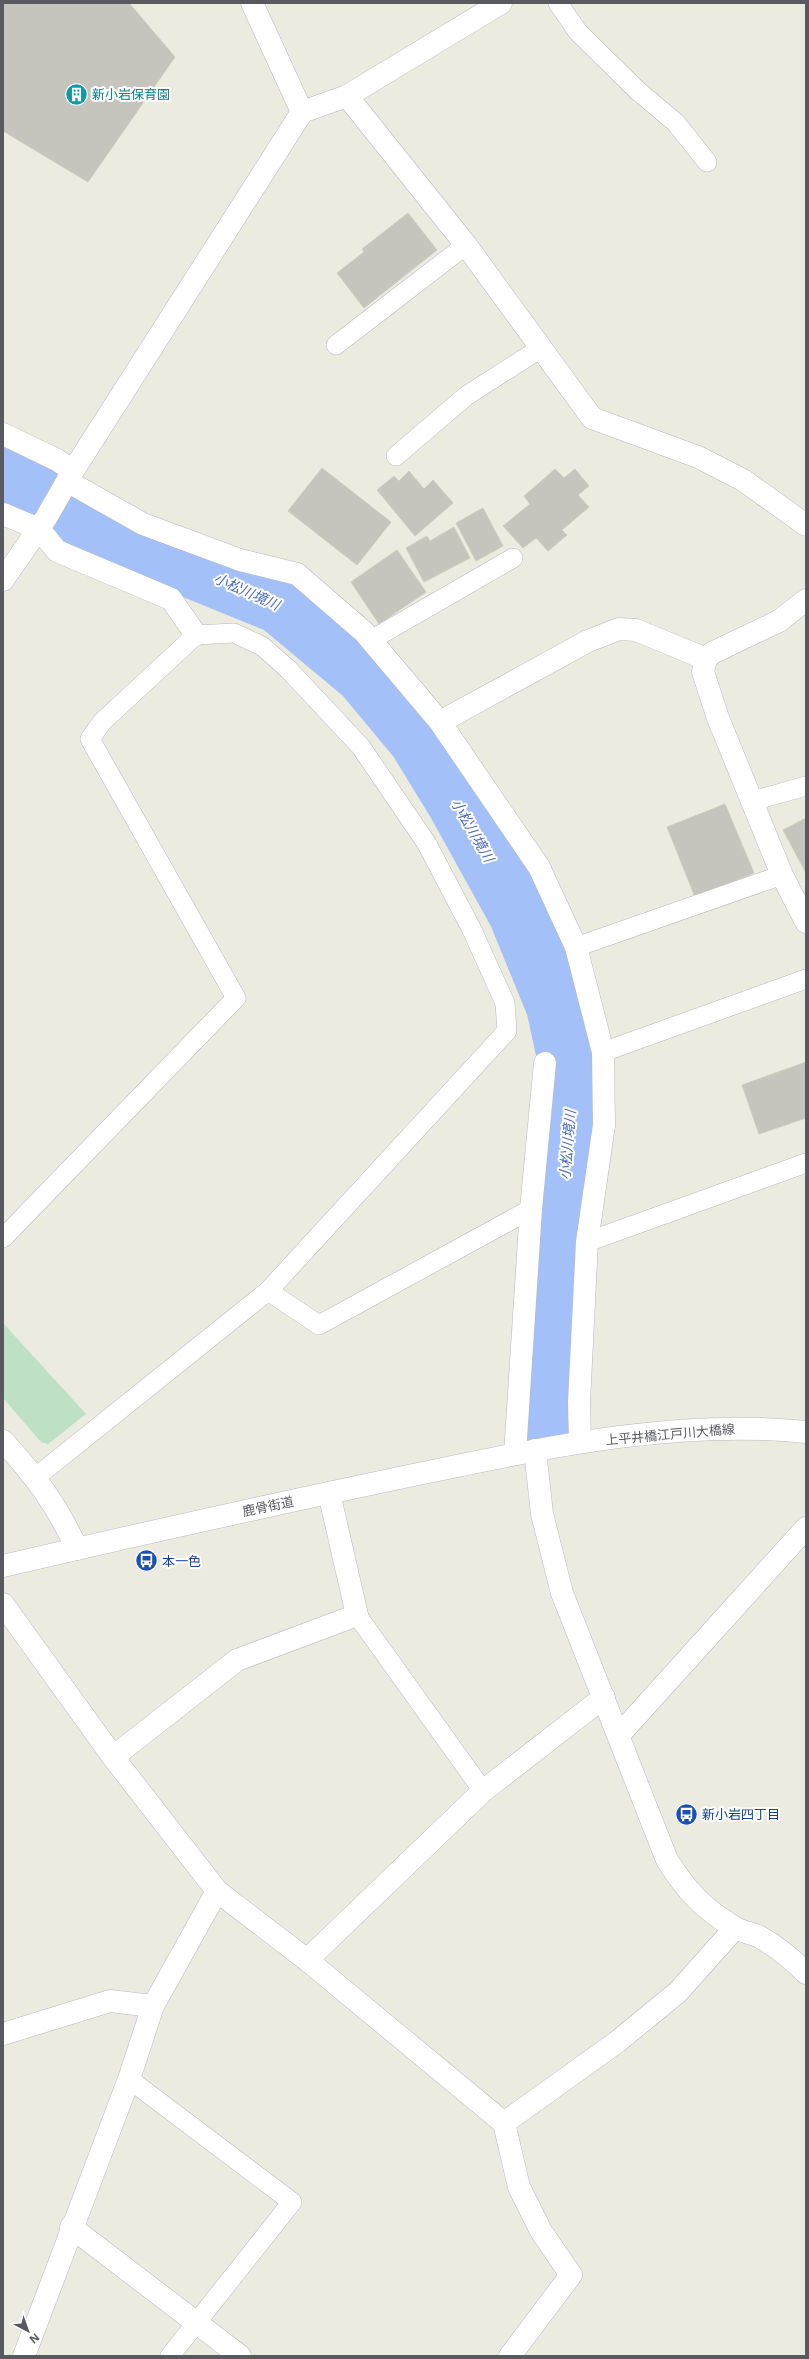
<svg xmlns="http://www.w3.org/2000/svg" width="809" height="2359" font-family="'Noto Sans','Noto Sans JP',sans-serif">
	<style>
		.green { fill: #bee1c5 }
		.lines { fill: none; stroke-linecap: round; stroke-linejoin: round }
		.river { stroke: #a3c1f8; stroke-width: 62 }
		.building { fill: #c6c5bd; stroke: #cfcdbf }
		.lane-casing { stroke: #b8b8be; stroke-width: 20 }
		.street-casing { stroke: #b8b8be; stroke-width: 23 }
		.secondary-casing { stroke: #b9bac1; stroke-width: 23 }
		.lane { stroke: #fff; stroke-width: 19 }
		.street { stroke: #fff; stroke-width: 22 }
		.secondary { stroke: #fff; stroke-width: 22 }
		.labels { text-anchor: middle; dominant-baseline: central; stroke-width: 4; stroke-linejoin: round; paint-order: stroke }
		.culture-label { font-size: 13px; fill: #0d838f; stroke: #fff; text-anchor: start }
		.street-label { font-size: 13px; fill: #595a60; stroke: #fff }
		.transit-label { font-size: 13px; fill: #164399; stroke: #fff; text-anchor: start }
		.water-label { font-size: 14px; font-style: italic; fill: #4868b8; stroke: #fff }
	</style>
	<rect width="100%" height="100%" fill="#ebebe0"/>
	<path class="green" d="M3,1323L86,1414L48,1444L41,1442L3,1398Z"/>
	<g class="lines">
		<path class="river" d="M3,470L81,522L280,603L365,674L419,739L457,801L519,913L557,1006L571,1071L570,1124L558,1233L545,1417"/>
	</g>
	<path class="building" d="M3,3H129L175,57L88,182L3,131Z
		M408,213L437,250L364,308L337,273L364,252L362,249Z
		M322,468L391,522L357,565L288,511Z
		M555,469L564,478L575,469L589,486L578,495L589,507L562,530L567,535L548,551L536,538L523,548L503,526L530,504L524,496Z
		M409,471L424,489L433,480L453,503L415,536L377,490L394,476L399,481Z
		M483,508L503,546L476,561L456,523Z
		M454,527L470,558L424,582L406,548L427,536L430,541Z
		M397,550L426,592L379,624L351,582Z
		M725,804L754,873L695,897L667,827Z
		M806,818V873L783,830Z
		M806,1062V1118L759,1134L742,1085Z"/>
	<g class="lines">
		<defs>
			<path id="lane" d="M558,3L578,32L638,91L676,123L707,162
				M336,345L466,245
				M396,456L466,396L541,348
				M371,640L513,558
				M753,801L806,786
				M576,947L782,875
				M603,1052L806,979
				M3,1238L236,998L90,739L102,722L196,635L234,633L262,646L288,669L361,747L427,844L472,930L505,1003L507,1031L268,1291L36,1477
				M587,1242L806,1163
				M268,1291L319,1325L531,1209
				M357,1615L483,1791
				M129,2079L292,2202L170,2356"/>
			<path id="street" d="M252,3L302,112L347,96L466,245L592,418L698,457L743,480L806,525
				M347,96L501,3
				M3,434L57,460L73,471
				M67,481L143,524L240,560L297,574L364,632L440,722L539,867L576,947L603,1052L604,1125L587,1242L579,1402L580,1442
				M3,514L39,529L57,551L171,599L196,635
				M3,580L46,518L73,471L302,112
				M806,600L779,621L712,653L706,659L703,672L718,718L782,875L806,922
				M440,722L588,641L619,629L636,630L706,659
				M3,1441C36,1477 57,1505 77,1549
				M515,1454L531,1209L545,1063
				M3,1604L113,1757L217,1891L307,1960L504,2123
				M619,1735L806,1528
				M113,1757L237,1660L357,1615L329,1493
				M307,1960L483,1791L604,1697
				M3,2034L110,2001L153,2006
				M71,2227L240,2356
				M24,2356L129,2079L153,2006L217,1891
				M510,2356L571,2275L541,2231L519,2187L504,2123L617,2042L678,1992L735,1928"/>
			<path id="secondary" d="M535,1450L542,1514L562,1593L667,1860C686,1890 703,1909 734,1927C742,1932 752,1933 760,1937C777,1947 792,1959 806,1973
				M3,1566C136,1535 270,1505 404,1477C535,1450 671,1418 806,1432"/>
		</defs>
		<use href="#lane" class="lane-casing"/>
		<use href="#street" class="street-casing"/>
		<use href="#secondary" class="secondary-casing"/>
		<use href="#lane" class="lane"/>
		<use href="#street" class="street"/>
		<use href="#secondary" class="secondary"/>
	</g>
	<defs>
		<symbol id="building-disc" viewBox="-11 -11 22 22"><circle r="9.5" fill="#0f9aa8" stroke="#fff"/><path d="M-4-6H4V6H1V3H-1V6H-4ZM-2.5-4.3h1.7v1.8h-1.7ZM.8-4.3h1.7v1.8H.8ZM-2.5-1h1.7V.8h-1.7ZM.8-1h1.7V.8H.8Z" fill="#fff"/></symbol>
		<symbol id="bus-disc" viewBox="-11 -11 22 22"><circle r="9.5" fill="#1a4fb4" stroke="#fff"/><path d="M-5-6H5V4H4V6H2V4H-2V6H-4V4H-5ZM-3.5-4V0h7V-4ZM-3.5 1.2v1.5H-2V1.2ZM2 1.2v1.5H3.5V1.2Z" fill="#fff"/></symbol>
	</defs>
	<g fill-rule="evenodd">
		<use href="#building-disc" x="64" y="82" width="25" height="25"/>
		<use href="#bus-disc" x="134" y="1548" width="25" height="25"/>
		<use href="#bus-disc" x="674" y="1802" width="25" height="25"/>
	</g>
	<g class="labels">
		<g class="culture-label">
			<text x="92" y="94">新小岩保育園</text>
		</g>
		<g class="street-label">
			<text transform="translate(670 1434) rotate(-5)">上平井橋江戸川大橋線</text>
			<text transform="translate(268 1506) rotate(-12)">鹿骨街道</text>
		</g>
		<g class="transit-label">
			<text x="162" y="1561">本一色</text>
			<text x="702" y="1814">新小岩四丁目</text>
		</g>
		<g class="water-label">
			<text transform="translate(247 591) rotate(24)">小松川境川</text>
			<text transform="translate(473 830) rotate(60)">小松川境川</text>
			<text transform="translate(567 1145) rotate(-85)">小松川境川</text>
		</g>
	</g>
	<rect width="809" height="2359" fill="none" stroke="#595a60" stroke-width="8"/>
	<g transform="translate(28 2331) rotate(139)" stroke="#ffffff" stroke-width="3" paint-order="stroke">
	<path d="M0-3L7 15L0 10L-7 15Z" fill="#595a60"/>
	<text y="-6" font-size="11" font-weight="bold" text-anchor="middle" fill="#595a60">N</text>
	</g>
</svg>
